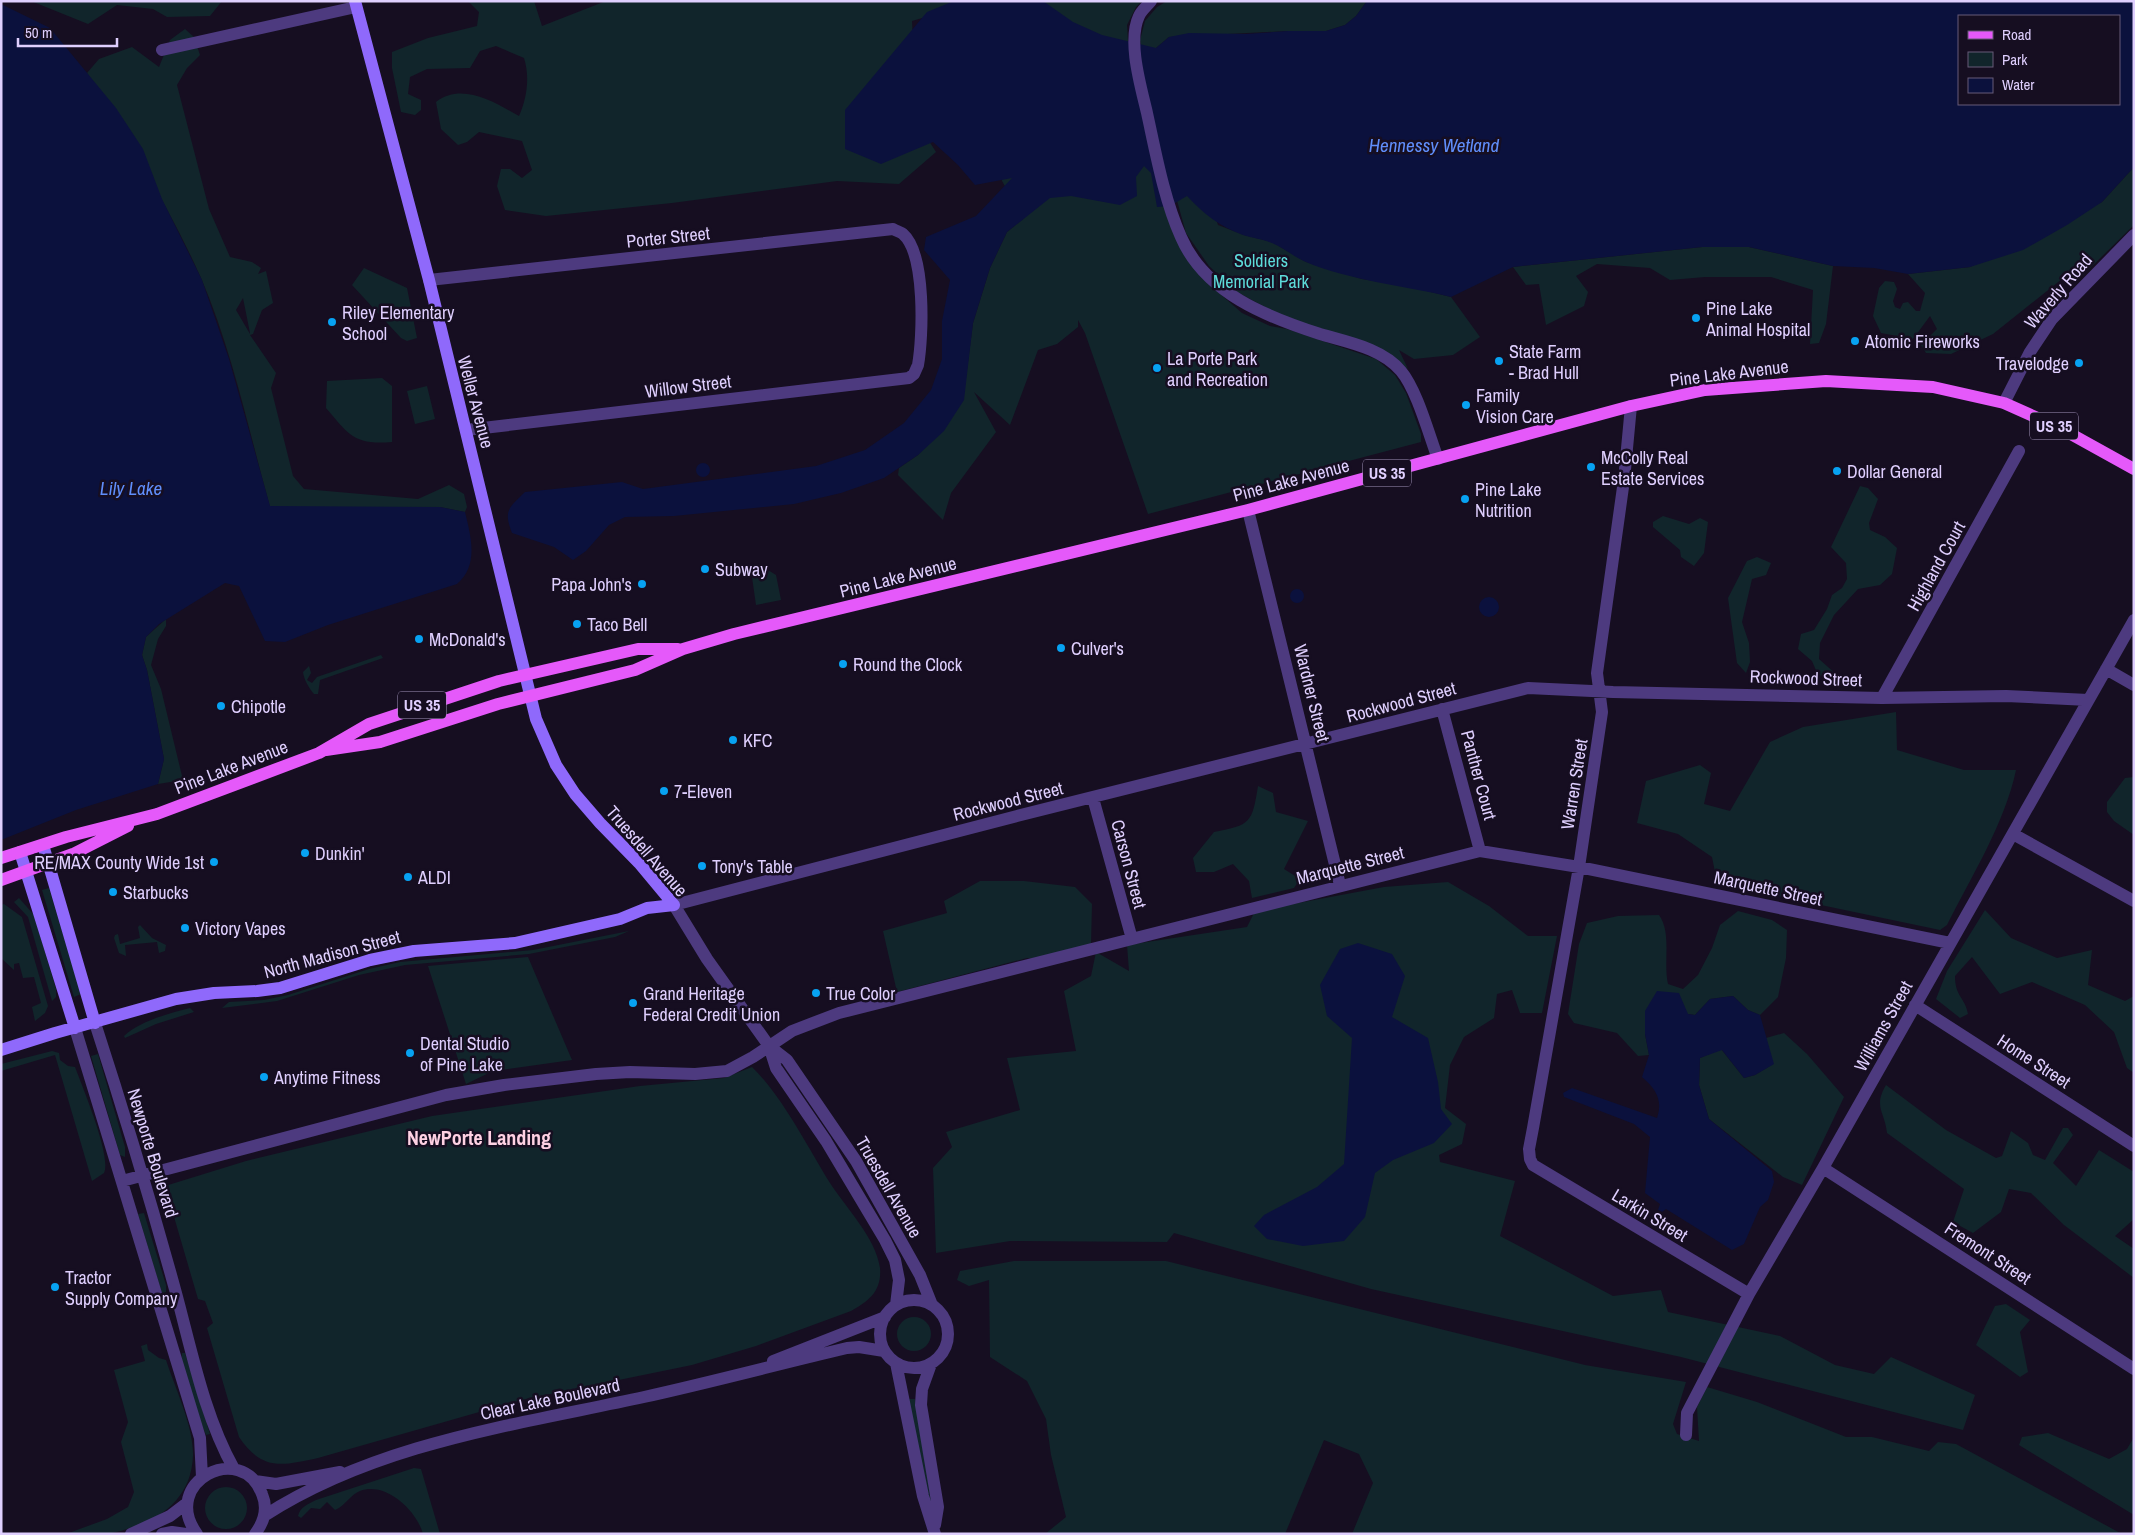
<svg xmlns="http://www.w3.org/2000/svg" width="2135" height="1535" font-family="'Archivo Narrow',sans-serif">
	<style>
		.green { fill: #11252b; fill-rule: evenodd }
		.water { fill: #0b113d; fill-rule: evenodd }
		.lines { fill: none; stroke-linecap: round; stroke-linejoin: round }
		.street { stroke: #4d3a7f; stroke-width: 12 }
		.secondary { stroke: #8f69fb; stroke-width: 12 }
		.primary { stroke: #e559fa; stroke-width: 12 }
		.poi-dot { fill: #07a2f2; stroke: #160e21; stroke-width: 2 }
		.labels { text-anchor: middle; dominant-baseline: central; stroke-width: 5; stroke-linejoin: round; paint-order: stroke }
		.shield { fill: #160e21; stroke: #a395bc; stroke-width: 1 }
		.shield-label { font-size: 16px; font-weight: bold; fill: #dfcffe }
		.street-label { font-size: 18px; fill: #dfcffe; stroke: #160e21 }
		.park-label { font-size: 18px; fill: #5ddbda; stroke: #160e21 }
		.poi-label { font-size: 18px; fill: #dfcffe; stroke: #160e21; text-anchor: start }
		.water-label { font-size: 19px; font-style: italic; fill: #608efb; stroke: #160e21 }
		.quarter-label { font-size: 20px; font-weight: bold; fill: #fed1e3; stroke: #160e21 }
	</style>
	<rect width="100%" height="100%" fill="#160e21"/>
	<path class="green" d="M31,1H222L210,16L167,17L153,9L117,5L88,24Z
		M468,1H534L542,26L606,1H1142L1136,7L1127,25L1131,87L1149,161L1211,286L1242,313L1270,326L1287,329L1376,359L1395,375L1406,393L1421,434V442L1148,514L1085,333L1078,320V327L1057,344L1038,350L1010,425L974,392L996,432L951,493L943,520L898,475L899,468L918,455L963,401L973,323L990,268L1007,232L1023,219L1001,179L949,10L912,21L914,61L913,116L936,152L899,184L837,181L672,203L546,216L505,210L497,186L501,169H510L522,178L532,170L522,141L479,132L467,142L458,145L441,129L436,102C462,82 494,102 519,116C527,98 530,77 524,58L496,46L480,51L470,68L427,69L410,77L408,94L421,100V110L415,115L401,112L392,68V52L428,38L477,26L479,12Z
		M1167,1H1367L1356,16L1345,25L1326,31H1288L1169,37L1156,48L1218,225L1244,235L1272,242L1306,262L1362,279L1411,287L1451,297L1480,337L1453,355L1414,359L1399,350L1408,369L1391,355L1278,314L1237,292L1209,266L1186,233L1150,103L1140,40L1145,21L1157,7Z
		M185,29L194,37L200,55L187,68L177,85L209,209L230,257L252,262L261,268L258,274L266,271L273,303L262,310L253,334L250,335L276,373L271,388L293,476L304,489L418,499L449,485L464,494L467,507L465,512L440,507H270C249,431 232,350 201,278C169,206 127,140 87,73L99,59L132,47L159,67L170,40ZM243,298L250,333V334L236,310Z
		M2134,167V225L2082,276L2062,279L1993,334L1951,354L1926,353L1921,345L1937,329L1930,316L1913,339L1881,333L1873,316L1879,288L1885,281L1894,282L1897,289L1893,301L1895,307L1900,309L1903,303L1908,302L1916,311H1920L1925,293L1908,274L1970,267L2102,202Z
		M1702,247H1749L1833,266L1826,324L1819,343L1810,344L1813,290L1771,277H1705L1670,280L1650,268L1597,264L1576,276L1588,292L1584,306L1546,325L1539,284L1526,285L1513,267Z
		M364,268L407,288L417,338L407,341L401,338L352,285Z
		M382,378L392,386V442C354,445 349,435 326,408L327,381Z
		M427,386L435,419L415,424L407,391Z
		M1860,486L1868,488L1878,499L1869,523L1870,530L1885,537L1897,548L1892,574L1880,585L1858,589L1834,615L1820,643L1819,659L1837,675L1829,678L1818,675L1812,661L1798,649L1801,634L1814,630L1827,609L1832,595L1842,588L1847,579L1846,563L1831,547Z
		M1663,516L1689,524L1700,518L1708,522L1704,553L1694,566L1681,557L1680,550L1653,527V522Z
		M1757,557L1771,563L1766,575L1752,579L1742,622L1749,643L1750,662L1746,673L1737,663L1728,598L1747,561Z
		M763,567L776,575L781,600L756,605L752,577L757,569Z
		M166,619V626L158,639L151,665L161,689L183,780L158,784L164,759L147,670L142,655L146,637Z
		M381,655L383,658L320,680L318,694H314C309,688 304,680 303,672L309,666L311,673L307,680L312,683L317,677Z
		M1896,712L1897,750L1964,770H2016C2005,823 1971,877 1947,925L1940,930L1725,885L1716,877L1712,857L1678,834L1637,823L1646,781L1700,765L1711,773L1704,804L1730,811L1770,742L1803,727Z
		M2134,777V835L2114,821L2107,812V802L2125,778Z
		M1258,786L1273,793L1276,812L1308,821L1284,869L1300,879L1294,888L1252,898L1249,881L1233,864L1214,872H1196L1193,858L1214,832C1251,825 1252,823 1258,786Z
		M980,881H1024L1075,887L1092,904L1091,944L1033,959L1027,958L897,992L883,931L947,913L944,901Z
		M1448,882L1489,906L1528,936H1557L1542,1013H1520L1512,990L1497,994L1494,1018L1464,1037L1450,1065L1445,1108L1466,1124L1462,1144L1439,1155L1440,1162L1515,1181L1500,1236L1613,1296L1661,1290L1668,1312L1780,1336L1835,1365L1874,1374L1891,1357L1975,1395L1963,1430L1681,1357L1371,1289L1174,1233L1167,1242L1010,1241L936,1253L933,1168L952,1147L946,1132L1020,1110L1007,1058L1076,1051L1064,991L1091,976L1096,952L1129,971L1127,945L1247,927L1255,911L1384,887Z
		M49,888L81,994L74,997L42,890Z
		M19,898L34,915L56,989V997L52,1001L28,917L14,902Z
		M4,904L22,917L48,1006L45,1013L35,1021L32,1007L41,1003L34,977L23,978L19,963L14,964V970L1,958V905Z
		M1985,910L2011,938L2057,958L2092,950L2088,985L2125,1001L2134,996V1073L2127,1068L2114,1032L2085,1005L2032,982L2000,994L1972,957L1955,976C1955,997 1965,997 1968,1014L1960,1018L1936,999L1947,971Z
		M1738,911L1772,920L1787,930L1786,958L1778,997L1760,1015L1748,1010L1733,996L1710,999L1695,1015L1688,1014L1645,1034L1649,1055L1638,1056L1617,1033L1574,1023L1568,1014L1579,944L1587,923L1618,916L1659,915C1672,933 1663,962 1668,984L1683,989L1698,975L1712,948L1720,925Z
		M140,925L152,938L166,945L165,951L159,953L157,942L125,945L126,956L119,953L114,938L115,935L118,934L120,944L140,938L138,927Z
		M629,931L615,937L529,954L405,965L359,975L277,1001L222,1008L229,1002L264,1000L288,995L369,969L400,962L533,950Z
		M528,957L572,1060L493,1071L466,1084L428,966Z
		M190,1008L194,1012L156,1024L125,1038L124,1036C140,1021 170,1013 190,1008Z
		M1784,1033L1807,1054L1844,1097L1802,1185L1783,1177L1709,1119L1699,1085L1700,1058L1721,1049L1744,1078L1755,1075L1773,1064L1766,1038Z
		M52,1051L59,1053L60,1060L68,1066L75,1067C82,1086 112,1157 104,1173L92,1181L55,1055L1,1071V1064Z
		M98,1054L125,1147V1157L120,1155L91,1056Z
		M752,1067C782,1096 807,1146 830,1183C846,1208 876,1238 880,1268C882,1291 869,1301 851,1311L756,1346L692,1365L521,1400L318,1458C281,1466 262,1471 239,1437L207,1328L213,1323L205,1301L198,1299L165,1186L246,1161L432,1116L640,1086L724,1078Z
		M1886,1085L1946,1130L1996,1158L2002,1156L2011,1131L2028,1143L2033,1155L2045,1160L2063,1128H2068L2073,1135L2053,1163L2076,1186L2099,1150L2134,1172V1219L2115,1236L2134,1249V1278L2064,1225L2031,1193L2009,1189L2001,1212L1973,1233L1953,1222L1964,1189L1887,1133C1885,1112 1873,1107 1886,1085Z
		M144,1213L166,1285V1292L162,1294L138,1214Z
		M1014,1261H1166L1585,1365L1686,1382L1673,1424L1677,1434L1699,1441L1697,1407L1707,1387L1757,1402L1846,1437H1872L1929,1451L1938,1442L1956,1444L2122,1534H1352L1373,1483L1359,1454L1324,1440L1285,1534H1045L1066,1517L1051,1455L1046,1419L1027,1381L990,1357L989,1280L969,1286L957,1280L960,1271Z
		M2006,1304L2030,1320L2020,1332L2028,1372L2020,1377L1976,1345L1995,1306Z
		M897 1334a17 17 0 1 1 34 0a17 17 0 1 1-34 0Z
		M147,1344L148,1350L159,1358L166,1360C175,1388 194,1427 193,1456C191,1503 154,1524 112,1533C98,1535 81,1534 66,1534L107,1519L128,1507L134,1492L121,1442L128,1422L114,1370L145,1361L141,1346Z
		M182,1353H185L210,1434L206,1435C198,1415 178,1374 182,1353Z
		M908,1399H915L935,1505L931,1509Z
		M2048,1433L2109,1459L2127,1449L2134,1437V1515L2019,1445L2022,1437Z
		M414,1468L421,1469L440,1534H423C417,1511 386,1481 360,1491C350,1495 345,1506 335,1510L327,1502L320,1509L311,1508L301,1518L298,1516C300,1507 308,1504 316,1500Z
		M205 1508a21 21 0 1 1 42 0a21 21 0 1 1-42 0Z"/>
	<path class="water" d="M954,1H1043L1073,22L1102,35L1156,48L1169,37L1189,33L1246,34L1288,31H1326L1345,25L1356,16L1367,1H2134V167L2102,202L2067,225L2023,250L1970,267L1908,274L1874,268L1833,266L1749,247H1702L1513,267L1451,297C1403,285 1351,281 1306,262C1294,257 1284,248 1272,243C1263,239 1252,238 1243,235C1219,226 1204,214 1187,196L1170,206L1157,207L1151,173L1144,166L1136,177L1137,196L1120,205L1071,196L1050,198L1007,232L990,268L973,323L964,400L944,431L918,455L884,478L841,493L794,504L674,516L625,517L609,525L586,551L573,560L554,547L512,533C503,510 509,508 525,492L622,482L643,489L816,466L865,450L904,423L931,390L942,359V321L950,280L924,250L926,237L976,216L1012,178L975,185L958,165L933,142L881,164L845,149V110L927,12ZM1959,16H2119V104H1959Z
		M1,4L50,28L116,108L143,149L162,199L202,280L229,359L270,506L440,507L465,512C471,537 479,565 457,584L328,625L285,642L265,641L239,586L225,583L159,624L146,637L142,655L147,670L164,759L158,784L76,810L1,840Z
		M696 470a7 7 0 1 1 14 0a7 7 0 1 1-14 0Z
		M1290 596a7 7 0 1 1 14 0a7 7 0 1 1-14 0Z
		M1479 607a10 10 0 1 1 20 0a10 10 0 1 1-20 0Z
		M1358,943L1392,954L1405,976L1392,1017L1428,1038L1438,1082L1441,1109L1452,1124L1434,1143L1393,1160L1375,1173L1365,1217L1344,1241L1303,1246L1267,1239L1254,1226L1264,1215L1317,1187L1344,1164L1352,1038L1327,1016L1320,985L1340,949Z
		M1657,991L1679,993L1688,1014L1695,1015L1710,999L1733,996L1748,1010L1760,1015L1774,1064L1755,1075L1744,1078L1722,1050L1700,1058L1699,1085L1709,1119L1772,1171L1774,1182L1768,1200L1760,1207L1744,1244L1732,1250L1666,1209L1662,1212L1658,1210L1660,1204L1645,1193L1650,1137L1634,1124L1564,1097L1563,1093L1572,1088L1657,1118C1663,1100 1656,1089 1642,1077L1649,1055L1645,1034V1011Z"/>
	<g class="lines">
		<path class="street" d="M1151,1C1147,6 1141,11 1139,16C1127,41 1141,87 1147,113C1156,154 1164,199 1181,237C1205,293 1267,317 1320,334C1347,342 1382,348 1401,371C1417,390 1429,435 1438,459
			M162,50L356,7
			M429,280L893,229C896,231 901,232 903,234C926,254 923,337 918,365L914,374L909,378L466,430
			M2004,403L2030,352L2052,319L2134,235
			M1631,406L1624,480L1597,673L1602,712L1579,867L1533,1128L1529,1149L1530,1159L1533,1165L1749,1294
			M1248,510L1340,885
			M2106,669L2134,685
			M1882,698L2019,451
			M1442,709L1480,851
			M1093,798L1132,939
			M2013,834L2134,901
			M1915,1005L2134,1146
			M95,1023C124,1112 151,1202 176,1293C192,1352 204,1415 234,1469
			M75,1028L200,1438L202,1477
			M769,1046L787,1060L856,1161L920,1275L932,1305
			M1823,1168L2134,1369
			M122,1181L446,1095L504,1085L596,1074L630,1072L695,1074L727,1071L753,1057L792,1031L839,1013L1480,851L1579,867L1950,943
			M880 1334a34 34 0 1 1 68 0a34 34 0 1 1-68 0Z
			M896,1305L899,1280L895,1260L885,1240L826,1141L776,1068L769,1046L707,959L674,905L1017,816L1528,688L1613,692L1882,698L2006,696L2088,700
			M773,1361L885,1317
			M896,1363L923,1496L935,1534
			M931,1364L922,1389L921,1405L938,1507L935,1525
			M1686,1435L1687,1413L1749,1294L1823,1168L2134,620
			M255,1481L276,1484L340,1472
			M264,1516C377,1443 515,1425 644,1397C712,1382 779,1364 847,1348L859,1347L884,1351
			M131,1534L170,1516L187,1503
			M162,1534L172,1532L186,1534
			M197,1534C159,1482 242,1440 262,1494C268,1508 264,1522 255,1534"/>
		<path class="secondary" d="M355,1L429,280L536,719L556,765L575,794L600,823L639,863L674,905
			M43,845L95,1023
			M20,852L75,1028
			M1,1050L55,1033L176,999L214,993L257,991L280,988L370,960L414,951L515,943L620,919L647,908L674,905"/>
		<path class="primary" d="M326,750L380,742L498,704L635,670L683,649L734,634L1248,510L1631,406L1705,390L1826,381L1933,387L2004,403L2060,428L2134,469
			M1,858L66,837L157,814L319,753L369,724L499,681L638,649H678
			M1,880L73,854L128,826"/>
	</g>
	<g class="poi-dot">
		<circle cx="1696" cy="318" r="5"/>
		<circle cx="332" cy="322" r="5"/>
		<circle cx="1855" cy="341" r="5"/>
		<circle cx="1499" cy="361" r="5"/>
		<circle cx="2079" cy="363" r="5"/>
		<circle cx="1157" cy="368" r="5"/>
		<circle cx="1466" cy="405" r="5"/>
		<circle cx="1591" cy="467" r="5"/>
		<circle cx="1837" cy="471" r="5"/>
		<circle cx="1465" cy="499" r="5"/>
		<circle cx="705" cy="569" r="5"/>
		<circle cx="642" cy="584" r="5"/>
		<circle cx="577" cy="624" r="5"/>
		<circle cx="419" cy="639" r="5"/>
		<circle cx="1061" cy="648" r="5"/>
		<circle cx="843" cy="664" r="5"/>
		<circle cx="221" cy="706" r="5"/>
		<circle cx="733" cy="740" r="5"/>
		<circle cx="664" cy="791" r="5"/>
		<circle cx="305" cy="853" r="5"/>
		<circle cx="214" cy="862" r="5"/>
		<circle cx="702" cy="866" r="5"/>
		<circle cx="408" cy="877" r="5"/>
		<circle cx="113" cy="892" r="5"/>
		<circle cx="185" cy="928" r="5"/>
		<circle cx="816" cy="993" r="5"/>
		<circle cx="633" cy="1003" r="5"/>
		<circle cx="410" cy="1053" r="5"/>
		<circle cx="264" cy="1077" r="5"/>
		<circle cx="55" cy="1287" r="5"/>
	</g>
	<g class="labels">
		<g class="shield">
			<rect x="2030" y="412.5" width="48" height="27" rx="4"/>
			<rect x="1363" y="459.5" width="48" height="27" rx="4"/>
			<rect x="398" y="691.5" width="48" height="27" rx="4"/>
		</g>
		<g class="shield-label">
			<text x="2054" y="426">US 35</text>
			<text x="1387" y="473">US 35</text>
			<text x="422" y="705">US 35</text>
		</g>
		<g class="street-label">
			<text transform="translate(668 237) rotate(-6)">Porter Street</text>
			<text transform="translate(2058 291) rotate(-49)">Waverly Road</text>
			<text transform="translate(1729 373) rotate(-7)">Pine Lake Avenue</text>
			<text transform="translate(688 386) rotate(-7)">Willow Street</text>
			<text transform="translate(476 402) rotate(75)">Weller Avenue</text>
			<text transform="translate(1291 480) rotate(-15)">Pine Lake Avenue</text>
			<text transform="translate(1936 566) rotate(-61)">Highland Court</text>
			<text transform="translate(898 577) rotate(-14)">Pine Lake Avenue</text>
			<text transform="translate(1806 678) rotate(2)">Rockwood Street</text>
			<text transform="translate(1312 693) rotate(76)">Wardner Street</text>
			<text transform="translate(1401 702) rotate(-15)">Rockwood Street</text>
			<text transform="translate(231 767) rotate(-21)">Pine Lake Avenue</text>
			<text transform="translate(1479 775) rotate(75)">Panther Court</text>
			<text transform="translate(1574 784) rotate(-81)">Warren Street</text>
			<text transform="translate(1008 801) rotate(-14)">Rockwood Street</text>
			<text transform="translate(647 851) rotate(49)">Truesdell Avenue</text>
			<text transform="translate(1129 864) rotate(75)">Carson Street</text>
			<text transform="translate(1350 865) rotate(-14)">Marquette Street</text>
			<text transform="translate(1768 888) rotate(12)">Marquette Street</text>
			<text transform="translate(332 954) rotate(-15)">North Madison Street</text>
			<text transform="translate(1883 1026) rotate(-61)">Williams Street</text>
			<text transform="translate(2034 1061) rotate(33)">Home Street</text>
			<text transform="translate(153 1153) rotate(73)">Newporte Boulevard</text>
			<text transform="translate(889 1187) rotate(60)">Truesdell Avenue</text>
			<text transform="translate(1650 1215) rotate(31)">Larkin Street</text>
			<text transform="translate(1988 1253) rotate(33)">Fremont Street</text>
			<text transform="translate(550 1399) rotate(-12)">Clear Lake Boulevard</text>
		</g>
		<g class="park-label">
			<text x="1261" y="260">Soldiers<tspan x="1261" dy="21">Memorial Park</tspan></text>
		</g>
		<g class="poi-label">
			<text x="1706" y="308">Pine Lake<tspan x="1706" dy="21">Animal Hospital</tspan></text>
			<text x="342" y="312">Riley Elementary<tspan x="342" dy="21">School</tspan></text>
			<text x="1865" y="341">Atomic Fireworks</text>
			<text x="1509" y="351">State Farm<tspan x="1509" dy="21">- Brad Hull</tspan></text>
			<text x="1167" y="358">La Porte Park<tspan x="1167" dy="21">and Recreation</tspan></text>
			<text x="2069" y="363" text-anchor="end">Travelodge</text>
			<text x="1476" y="395">Family<tspan x="1476" dy="21">Vision Care</tspan></text>
			<text x="1601" y="457">McColly Real<tspan x="1601" dy="21">Estate Services</tspan></text>
			<text x="1847" y="471">Dollar General</text>
			<text x="1475" y="489">Pine Lake<tspan x="1475" dy="21">Nutrition</tspan></text>
			<text x="715" y="569">Subway</text>
			<text x="632" y="584" text-anchor="end">Papa John's</text>
			<text x="587" y="624">Taco Bell</text>
			<text x="429" y="639">McDonald's</text>
			<text x="1071" y="648">Culver's</text>
			<text x="853" y="664">Round the Clock</text>
			<text x="231" y="706">Chipotle</text>
			<text x="743" y="740">KFC</text>
			<text x="674" y="791">7-Eleven</text>
			<text x="315" y="853">Dunkin'</text>
			<text x="204" y="862" text-anchor="end">RE/MAX County Wide 1st</text>
			<text x="712" y="866">Tony's Table</text>
			<text x="418" y="877">ALDI</text>
			<text x="123" y="892">Starbucks</text>
			<text x="195" y="928">Victory Vapes</text>
			<text x="643" y="993">Grand Heritage<tspan x="643" dy="21">Federal Credit Union</tspan></text>
			<text x="826" y="993">True Color</text>
			<text x="420" y="1043">Dental Studio<tspan x="420" dy="21">of Pine Lake</tspan></text>
			<text x="274" y="1077">Anytime Fitness</text>
			<text x="65" y="1277">Tractor<tspan x="65" dy="21">Supply Company</tspan></text>
		</g>
		<g class="water-label">
			<text x="1434" y="145">Hennessy Wetland</text>
			<text x="131" y="488">Lily Lake</text>
		</g>
		<g class="quarter-label">
			<text x="479" y="1137">NewPorte Landing</text>
		</g>
	</g>
	<rect width="2135" height="1535" fill="none" stroke="#dfcffe" stroke-width="5"/>
	<rect x="1958" y="15" width="162" height="90" fill="#160e21" stroke="#665b79"/>
	<rect x="1968" y="31" width="25" height="8" fill="#e559fa" stroke="#665b79"/>
	<text x="2002" y="40" font-size="15" fill="#dfcffe">Road</text>
	<rect x="1968" y="52" width="25" height="15" fill="#11252b" stroke="#665b79"/>
	<text x="2002" y="65" font-size="15" fill="#dfcffe">Park</text>
	<rect x="1968" y="78" width="25" height="15" fill="#0b113d" stroke="#665b79"/>
	<text x="2002" y="90" font-size="15" fill="#dfcffe">Water</text>
	<path d="M18 38v8h99v-8" fill="none" stroke="#dfcffe" stroke-width="2.5"/>
	<text x="25" y="38" font-size="15" fill="#dfcffe" stroke="#160e21" stroke-width="4" paint-order="stroke">50 m</text>
</svg>
